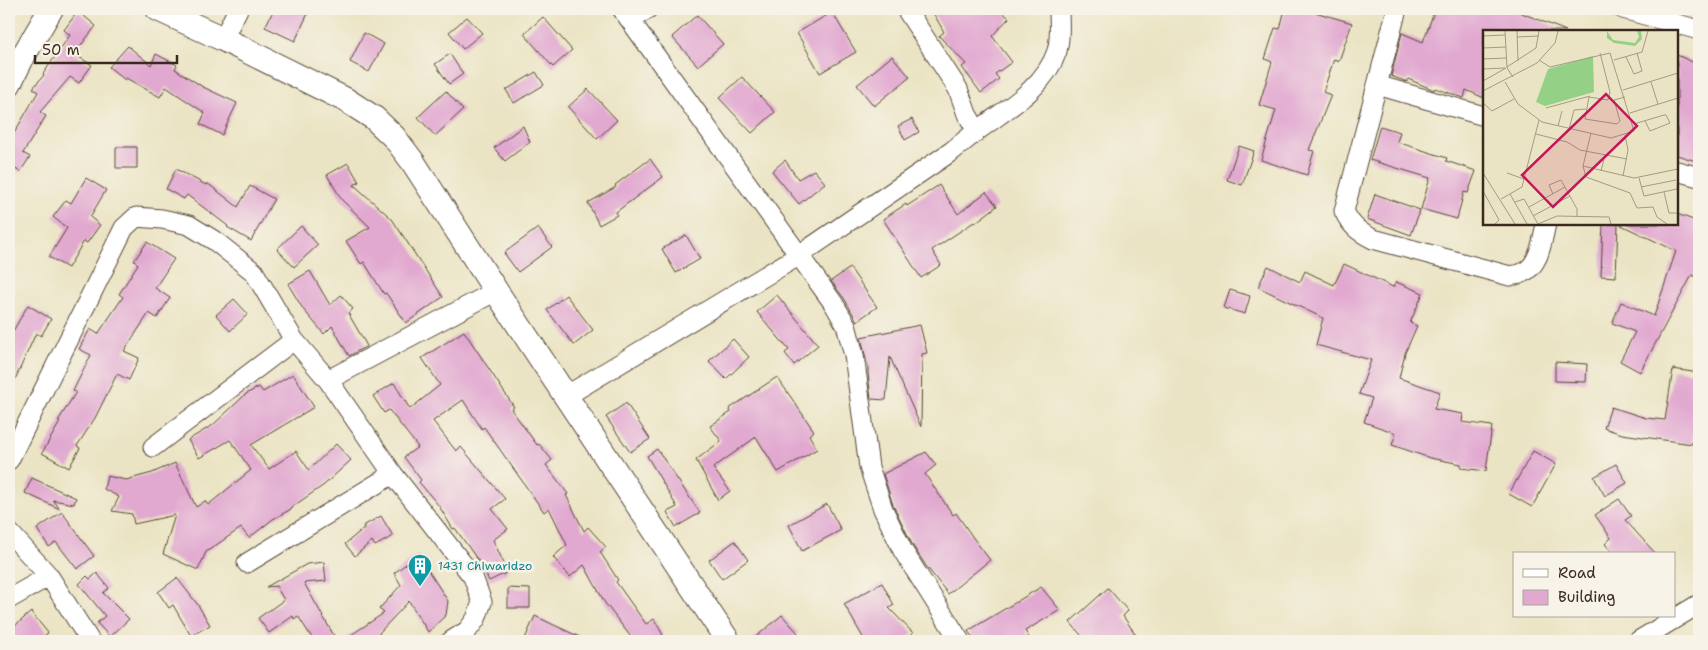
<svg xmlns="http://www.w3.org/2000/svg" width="1708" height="650" font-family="'Shantell Sans',sans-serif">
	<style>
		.building { fill: #e1a8d0 }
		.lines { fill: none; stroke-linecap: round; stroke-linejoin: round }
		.minor-casing { stroke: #554637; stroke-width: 21 }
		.tertiary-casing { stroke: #554637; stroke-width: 26 }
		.minor { stroke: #fff; stroke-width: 19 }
		.tertiary { stroke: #fff; stroke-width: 24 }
		.labels { text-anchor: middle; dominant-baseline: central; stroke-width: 5; stroke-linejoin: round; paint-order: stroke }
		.culture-label { font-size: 12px; fill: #0d838f; stroke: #f7f3e8; text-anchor: start }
		.inset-road { fill: none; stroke: #a59a82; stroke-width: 1 }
		.view { fill: #c2185b; fill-opacity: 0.15; stroke: #c2185b; stroke-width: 2.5 }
		.inset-edge { fill: none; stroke: #3b2a1e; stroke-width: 2.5 }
	</style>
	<rect width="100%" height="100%" fill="#f7f3e8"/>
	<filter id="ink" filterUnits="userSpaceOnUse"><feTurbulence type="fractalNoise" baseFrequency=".02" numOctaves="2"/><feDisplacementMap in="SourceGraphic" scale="10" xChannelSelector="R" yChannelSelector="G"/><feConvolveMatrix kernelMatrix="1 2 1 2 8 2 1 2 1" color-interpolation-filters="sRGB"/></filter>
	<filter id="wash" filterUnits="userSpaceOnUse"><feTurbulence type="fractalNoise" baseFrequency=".0096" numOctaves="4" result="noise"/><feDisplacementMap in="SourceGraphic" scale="20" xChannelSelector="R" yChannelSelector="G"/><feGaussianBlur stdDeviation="1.12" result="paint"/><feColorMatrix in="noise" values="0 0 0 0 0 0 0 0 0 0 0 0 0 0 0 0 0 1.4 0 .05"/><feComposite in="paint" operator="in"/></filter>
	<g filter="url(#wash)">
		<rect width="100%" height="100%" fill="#ebe4c4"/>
		<g id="blocks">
			<path class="building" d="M274,9H310L295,41L265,27Z
				M931,9H999L1009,18L992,36L1012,62L995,74L999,79L981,93L962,67L966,64L939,36L944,32Z
				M1285,9H1305L1352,23L1339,61L1334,59L1323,92L1331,95L1309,150L1314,151L1307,175L1261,160L1276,110L1259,105L1272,62L1265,59L1275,28L1280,29Z
				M1435,9H1512L1566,31H1484V98L1466,90L1464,98L1435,88L1434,90L1408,79L1407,82L1391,76L1402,33L1423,42Z
				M78,11L96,26L74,54L92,65L79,83L70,77L40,112L46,116L23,153L30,157L20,172L14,168L9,176V142L38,92L33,88L44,75L43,74L70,35L64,30Z
				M832,12L856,52L820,73L797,33Z
				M697,15L723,44L698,66L672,37Z
				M467,17L482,33L463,49L449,32Z
				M543,17L572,50L553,67L524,34Z
				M364,33L384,44L369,72L350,62Z
				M128,46L151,65L156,54L177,65L175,69L203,87L237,103L222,135L200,124L205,113L166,87L160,97L126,78L125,80L109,67Z
				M450,54L463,74L449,84L435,64Z
				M1677,55L1699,65V162L1677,155Z
				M892,56L910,77L874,106L857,85Z
				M536,72L544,85L514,103L506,90Z
				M742,77L775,112L752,133L719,98Z
				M588,89L617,120L597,139L568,107Z
				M446,91L463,110L435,136L418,117Z
				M912,119L919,132L905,140L898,126Z
				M523,126L530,142L505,161L494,148Z
				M1380,126L1400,132L1397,142L1447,158L1446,161L1476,171L1468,193L1464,192L1457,219L1421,209L1430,178L1370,160Z
				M1239,146L1254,151L1242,185L1227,180Z
				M116,147H137V168H116Z
				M650,159L663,177L616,212L617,215L599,225L588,203L616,187L615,185Z
				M785,160L798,179L814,170L825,183L799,204L772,171Z
				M348,163L359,182L354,185L392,219L443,297L406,323L386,293L384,294L364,262L361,264L346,241L370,227L342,200L327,175Z
				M176,169L206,185L207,183L238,207L250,186L274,199L251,241L227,227L228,226L187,195L184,199L166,189Z
				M86,178L106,190L90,217L100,225L87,243L84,241L68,268L49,257L67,228L53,217L66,200L71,203Z
				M939,185L958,214L986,192L997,206L975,223L974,222L932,250L941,265L921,278L883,219L906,204L907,206Z
				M1375,194L1420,210L1411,235L1367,219Z
				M1677,214L1699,222V278L1692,275L1640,372L1620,361L1635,332L1612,323L1621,302L1654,316L1676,251L1619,224H1677Z
				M1603,224H1618L1616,277L1601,276Z
				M301,226L318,245L294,267L277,249Z
				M538,228L552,247L518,272L504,253Z
				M686,235L700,259L676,273L662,249Z
				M147,242L174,259L155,288L170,298L157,318L149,313L124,351L139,358L129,380L117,374L95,418L77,446L80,448L69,468L42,453L60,422L58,421L76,392L73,391L91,355L79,349L90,329L98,334L123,297L119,294L138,264L134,261Z
				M1344,264L1393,287L1396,282L1423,293L1410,323L1417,326L1405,353L1399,378L1440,392L1434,409L1463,414L1462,422L1492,426L1486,471L1461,468V464L1430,458L1392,445L1396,433L1364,422L1372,398L1359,394L1371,360L1316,345L1323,318L1258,287L1268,266L1300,282L1305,271L1334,285Z
				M850,268L877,307L857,321L844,298L831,281Z
				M310,271L330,305L341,295L353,309L348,313L367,346L349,356L332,326L324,334L303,309L288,284Z
				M1230,290L1250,296L1245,314L1224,308Z
				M566,295L593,330L574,345L547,310Z
				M777,295L818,345L794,365L785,353L789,350L757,312Z
				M234,299L248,314L230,331L216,315Z
				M28,305L51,319L41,336L36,333L9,393V338Z
				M920,325L927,353L922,354L921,427L890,357L886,400L871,399L868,372V364H867L861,337Z
				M464,331L514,407L511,409L537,445L539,444L552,460L546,465L568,494L566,495L584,531L588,527L606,547L600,552L618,580L616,582L646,624L654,619L663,635L652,641H634L605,603L584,565L570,577L553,557L567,545L549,508L544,512L484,427L482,429L463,400L433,421L456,451L461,447L505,499L492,509L508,529L493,540L508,572L489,581L482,566L455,528L453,529L439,506L419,482L421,480L404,457L418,447L389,410L384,413L373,396L394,383L410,409L440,385L422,358Z
				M733,339L749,357L726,379L709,361Z
				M1555,362L1587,364L1586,382L1555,381Z
				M1673,369L1699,373V398L1692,444L1622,434L1604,428L1611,407L1646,418L1665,420Z
				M293,374L314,407L251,445L269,469L296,451L309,470L336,444L351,460L324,485L292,507L293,508L273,519L249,538L241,528L206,552L198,570L163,554L175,515L134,524L132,514L112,511L119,497L104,489L107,476L126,480L152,473L175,463L196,507L205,501L208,505L251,470L230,440L199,458L188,440L213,425L246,394L259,387L263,392Z
				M777,377L814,431L809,435L817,449L778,472L756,437L713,468L730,491L718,500L696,460L721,441L710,426L731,412L729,409Z
				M626,403L650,439L630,452L606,417Z
				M657,449L700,513L676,527L667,512L677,507L647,456Z
				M1533,451L1556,464L1532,507L1509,494Z
				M926,452L936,465L925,474L953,515L956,513L974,539L990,560L948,594L926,566L913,546L893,505L883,474Z
				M1616,464L1627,483L1605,496L1594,477Z
				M32,478L76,498L74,504L53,500L60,509L25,493Z
				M1619,499L1631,516L1625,520L1656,554H1614L1605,544L1611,538L1595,515Z
				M827,504L841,530L802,551L789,525Z
				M62,512L94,556L77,569L56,542L49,547L37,529Z
				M381,516L393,536L375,546L372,541L355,556L345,544L364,528L363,526Z
				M735,541L748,560L722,579L709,560Z
				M418,555L448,601L446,615L428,632L409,601L379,633L384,641H342L384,613L379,609L401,585L394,573Z
				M324,562L326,581L304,583L337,641H314L298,616L294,619L293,616L269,633L258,618L284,600L276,586L266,587L307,564Z
				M97,573L109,588L103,593L129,619L110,637L97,623L105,616L79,584L87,576L90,579Z
				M177,578L198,605L210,625L191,636L173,605L169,608L158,592Z
				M882,583L894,605L889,608L913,633L904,641H865L844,604Z
				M1041,587L1060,610L1025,631L1031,641H975L968,631Z
				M508,588L530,589V608H508Z
				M1108,588L1128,611L1123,616L1140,641H1086L1070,622Z
				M31,612L48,633L37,641H9V631Z
				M782,615L798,633L788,641H751Z
				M535,616L588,641H524Z"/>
		</g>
	</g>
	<g filter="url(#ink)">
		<use href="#blocks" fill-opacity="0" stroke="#554637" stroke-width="1"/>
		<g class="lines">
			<defs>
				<path id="minor" d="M622,9L834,304L846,325L854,355L869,467L883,509L903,551L960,641
					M1397,9L1344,211C1351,226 1359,232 1373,239L1510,276C1514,275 1519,275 1522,273C1540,266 1542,240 1546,224
					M1623,9L1699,30
					M630,20L648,9
					M223,39L238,9
					M1377,85L1484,116
					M977,131C1006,109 1045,88 1057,51C1061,37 1059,23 1059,9
					M1677,171L1699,177
					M328,380L496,291
					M566,396L798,256L952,151L977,131L967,114L958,89L906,9
					M153,447L294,340
					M9,460L124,228L136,217L162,219L189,225L215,241L254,272L294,340L328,380L393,474L473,577L482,602L476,619L467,631L451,641
					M9,532L49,576
					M247,563L393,474
					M9,599L49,576L90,641
					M1638,641L1699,604"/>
				<path id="tertiary" d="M158,9L223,39L346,100L374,118L394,137L413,162L496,291L728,641
					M9,84L22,58L51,9"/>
			</defs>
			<use href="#minor" class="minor-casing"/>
			<use href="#tertiary" class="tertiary-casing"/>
			<use href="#minor" class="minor"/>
			<use href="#tertiary" class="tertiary"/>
		</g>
	</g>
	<defs>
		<symbol id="building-pin" viewBox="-11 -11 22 30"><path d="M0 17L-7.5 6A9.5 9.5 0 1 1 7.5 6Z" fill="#0f9aa8" stroke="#f7f3e8"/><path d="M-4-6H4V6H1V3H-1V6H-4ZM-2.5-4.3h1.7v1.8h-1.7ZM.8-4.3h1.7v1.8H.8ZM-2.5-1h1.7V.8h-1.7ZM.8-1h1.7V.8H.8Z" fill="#fff"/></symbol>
	</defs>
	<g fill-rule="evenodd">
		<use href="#building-pin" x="406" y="552" width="28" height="38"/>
	</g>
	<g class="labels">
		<g class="culture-label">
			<text x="438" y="566">1431 Chiwaridzo</text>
		</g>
	</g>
	<g transform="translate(1483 30)">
		<rect width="195" height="195" fill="#ebe4c4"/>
		<path d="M124,1L130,10L152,13L156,7L154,1H158L159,9L152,16L131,13L124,8ZM110,26L111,62L62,76L53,72L65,39Z" fill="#94d086"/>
		<path class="inset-road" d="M22,1L24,38L30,47M34,1L35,31M0,6L22,5M34,7L56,6M0,18L23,17M117,23L127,62L125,70L106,67L102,89L134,94L137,91L131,70L142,67M143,27L151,44L159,41L154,23M0,29L23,28M131,30L159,22L165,1M24,37L53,18L56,1M0,39L22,38M0,51L23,38M22,52L35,74L59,92L128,108L151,101L127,23L67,37L56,30M168,52L175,74M140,60L195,43M0,61L54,33L72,13L75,1M0,73L9,81L31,69M63,78L107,66M147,83L195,68M151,94L181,85H183L187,93L167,101L162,91M75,96L79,81M86,99L91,80L103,79M108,103L100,136L151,148L195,139M53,104L84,112L97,120L144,129M100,136L103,147L147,163L154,178L170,177L174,187L184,194M118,141L122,125M0,143L32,194M24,143L41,149M140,146L145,120L142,105M156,148L161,166L194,159L195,149M158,157L193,150M0,161L16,190L12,194M181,162L186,183H195M27,164L44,194M70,164L66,155L78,150L94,179V186M18,169L39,157L56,90M32,172L41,169L55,194M46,177L82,157M50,186L87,166M55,194L74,186L126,187L128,194"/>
		<path class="view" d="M123,64L154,96L70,177L39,145Z"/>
		<rect width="195" height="195" class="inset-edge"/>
	</g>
	<rect width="1708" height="650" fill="none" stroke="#f7f3e8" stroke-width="30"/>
	<rect x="1513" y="552" width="162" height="65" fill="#f7f3e8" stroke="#aca397"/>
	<rect x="1523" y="569" width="25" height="8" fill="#ffffff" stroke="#aca397"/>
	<text x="1558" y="578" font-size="15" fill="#3b2a1e">Road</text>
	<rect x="1523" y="590" width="25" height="15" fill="#e1a8d0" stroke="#aca397"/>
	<text x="1558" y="602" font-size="15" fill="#3b2a1e">Building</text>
	<path d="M35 55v8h142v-8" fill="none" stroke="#3b2a1e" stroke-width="2.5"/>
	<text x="42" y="55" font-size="15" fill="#3b2a1e" stroke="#f7f3e8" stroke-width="4" paint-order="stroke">50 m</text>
</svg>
